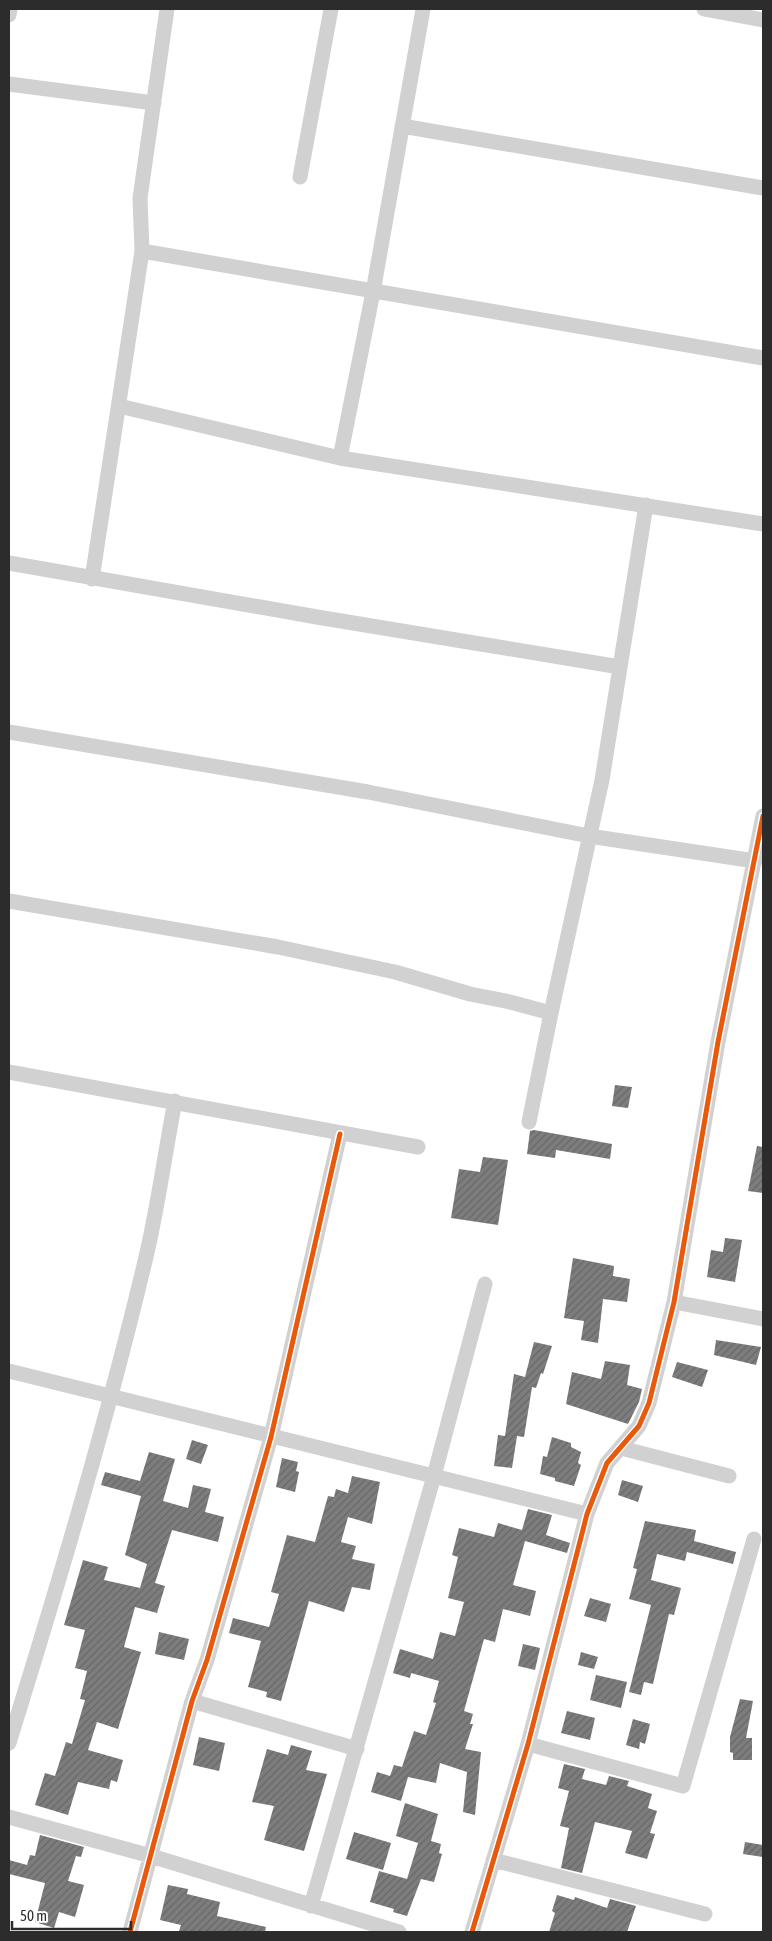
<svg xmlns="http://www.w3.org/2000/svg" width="772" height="1941" font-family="'Asap Condensed',sans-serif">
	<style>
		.building { fill: url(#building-hatch) }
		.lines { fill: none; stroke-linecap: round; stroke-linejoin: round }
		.street { stroke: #d1d1d1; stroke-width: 15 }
		.cycleway-casing { stroke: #fff; stroke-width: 8 }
		.cycleway { stroke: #e8590c; stroke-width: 5 }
	</style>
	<defs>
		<pattern id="building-hatch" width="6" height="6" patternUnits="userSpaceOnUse" patternTransform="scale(1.25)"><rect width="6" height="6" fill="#7d7d7d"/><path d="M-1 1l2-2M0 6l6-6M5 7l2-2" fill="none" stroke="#676767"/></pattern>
	</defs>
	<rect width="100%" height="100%" fill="#fff"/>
	<path class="building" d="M615,1085L632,1087L628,1108L612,1106Z
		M534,1130L612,1144L610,1159L556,1150L555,1158L527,1154L530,1131Z
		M757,1146L763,1147V1193L748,1191Z
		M483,1157L508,1160L498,1225L451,1218L459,1169L480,1172Z
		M725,1238L742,1240L735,1282L707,1277L711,1250L723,1252Z
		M573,1258L614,1266L613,1276L630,1279L627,1302L603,1299L598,1343L581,1340L584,1321L564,1318Z
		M716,1340L761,1347L756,1365L714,1355Z
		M534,1342L552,1346L543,1374L541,1373L536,1388L532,1387L524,1437L517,1436L512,1468L494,1466L498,1435L505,1436L514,1374L525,1377Z
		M605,1361L630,1365L627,1385L642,1389L639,1402L628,1424L566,1404L572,1372L601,1379Z
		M677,1362L708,1370L702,1387L672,1377Z
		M552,1437L571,1443V1447L581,1452L578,1463L581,1465L574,1486L555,1481V1478L540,1474L543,1456L547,1457Z
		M192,1440L208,1445L201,1464L186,1459Z
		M149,1452L175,1459L163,1501L188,1508L193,1485L211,1489L205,1512L224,1517L218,1542L172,1530L155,1583L165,1586L157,1613L135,1607L124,1647L141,1652L118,1729L97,1722L88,1750L123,1760L117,1782L111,1780L109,1789L78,1782L68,1815L35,1805L45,1773L55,1776L66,1742L72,1744L85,1700L80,1699L87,1671L75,1668L85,1630L64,1625L83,1560L108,1567L104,1580L140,1588L147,1564L125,1555L141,1496L101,1485L105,1472L140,1481Z
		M282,1458L298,1462L296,1471L299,1472L295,1492L276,1487Z
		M352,1476L380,1482L372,1524L348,1517L341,1542L356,1546L352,1559L375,1564L370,1590L352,1587L344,1612L309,1601L281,1701L266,1697L267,1692L248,1687L261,1641L229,1633L233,1618L269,1627L279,1594L271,1592L287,1535L315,1542L328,1496L334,1497L336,1489L348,1493Z
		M622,1480L643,1486L638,1502L618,1495Z
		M528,1509L552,1515L546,1535L570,1543L567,1553L525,1541L513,1585L536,1591L530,1616L503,1609L495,1642L484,1639L464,1711L473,1714L470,1724H473L465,1749L481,1752L475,1815L463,1812L467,1772L440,1763L436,1783L408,1777L401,1801L371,1792L377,1772L390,1776L394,1765L402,1767L414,1731L426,1735L436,1703L433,1702L439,1681L411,1673L410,1678L393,1673L400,1649L433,1659L440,1632L455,1636L464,1602L448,1598L458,1557L452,1555L459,1528L494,1537L498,1523L522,1530Z
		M645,1521L696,1530L694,1541L736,1552L733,1564L687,1552L685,1561L657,1554L651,1580L681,1588L674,1615L669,1614L653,1684L644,1682L641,1695L629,1692L651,1605L629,1599L637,1569L633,1568Z
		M590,1598L611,1604L606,1622L584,1616Z
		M159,1632L189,1639L184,1660L155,1654Z
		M523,1644L540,1648L535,1670L518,1666Z
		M581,1652L598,1657L594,1669L578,1665Z
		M596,1675L627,1682L621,1708L590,1700Z
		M740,1699L753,1701L746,1738H752V1760H733V1753L730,1752V1737Z
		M567,1711L595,1718L590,1740L561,1733Z
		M633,1719L650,1724L645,1744L640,1742L639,1749L626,1745Z
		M199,1737L225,1743L219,1771L193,1765Z
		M291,1745L312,1751L306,1770L327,1774L304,1851L264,1840L274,1806L252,1802L267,1749L288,1755Z
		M564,1764L585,1769L582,1779L606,1785L609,1776L629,1781L627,1786L652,1794L648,1808L657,1811L650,1833L655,1834L647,1859L625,1853L632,1831L595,1822L582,1873L561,1868L569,1828L560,1826L569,1791L558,1788Z
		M405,1803L438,1814L431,1841L441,1844L439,1853L442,1854L434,1882L421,1879L407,1916L393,1912L394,1909L370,1902L379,1871L407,1879L418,1843L396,1836Z
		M354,1832L391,1843L383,1870L346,1859Z
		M40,1835L84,1847L81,1857L76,1856L68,1881L84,1885L75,1917L59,1912L54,1928L35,1922L45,1883L9,1874V1860L27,1865L30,1855L35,1856Z
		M745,1842L763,1845V1857L743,1854Z
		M168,1885L188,1889L187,1894L220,1902L217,1916L266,1927L265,1932L179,1931L181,1925L160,1920Z
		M557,1895L574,1900L575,1897L607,1908L610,1899L636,1906L627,1932H549L555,1913L552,1911Z"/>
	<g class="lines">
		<path class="street" d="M704,9L763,20
			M9,15L10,9
			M9,84L154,103
			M402,126L763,188
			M300,177L331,9
			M142,251L763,358
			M119,406L340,458L763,524
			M340,458L373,292L423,9
			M9,563L317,617L620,667
			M92,579L142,251L140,198L167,9
			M9,732L368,792L589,836L755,861
			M9,901L278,947L395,972L470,994L510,1002L551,1013
			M9,1072L418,1147
			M529,1122L551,1013L602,780L646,505
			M674,1302L763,1319
			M9,1371L587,1514
			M621,1448L729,1476
			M192,1701L357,1749
			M9,1743C59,1582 107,1421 146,1257C158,1206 165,1153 175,1101
			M528,1744L683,1786L754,1539
			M9,1817L151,1856L399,1932
			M493,1860L705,1914
			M311,1906L434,1476L485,1284
			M130,1932L192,1701L207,1660L271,1437L340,1134
			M472,1932L528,1744L587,1514L607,1463L639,1426L649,1403L674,1302L718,1042L763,816"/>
		<defs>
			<path id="cycleway" d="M130,1932L192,1701L207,1660L271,1437L340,1134
				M472,1932L528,1744L587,1514L607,1463L639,1426L649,1403L674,1302L718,1042L763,816"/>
		</defs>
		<use href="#cycleway" class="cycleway-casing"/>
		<use href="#cycleway" class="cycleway"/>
	</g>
	<rect width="772" height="1941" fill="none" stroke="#2c2c2c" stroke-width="20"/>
	<path d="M12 1921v8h119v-8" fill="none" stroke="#2c2c2c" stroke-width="2.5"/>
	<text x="20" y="1921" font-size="15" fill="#2c2c2c" stroke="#ffffff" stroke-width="4" paint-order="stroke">50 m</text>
</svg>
